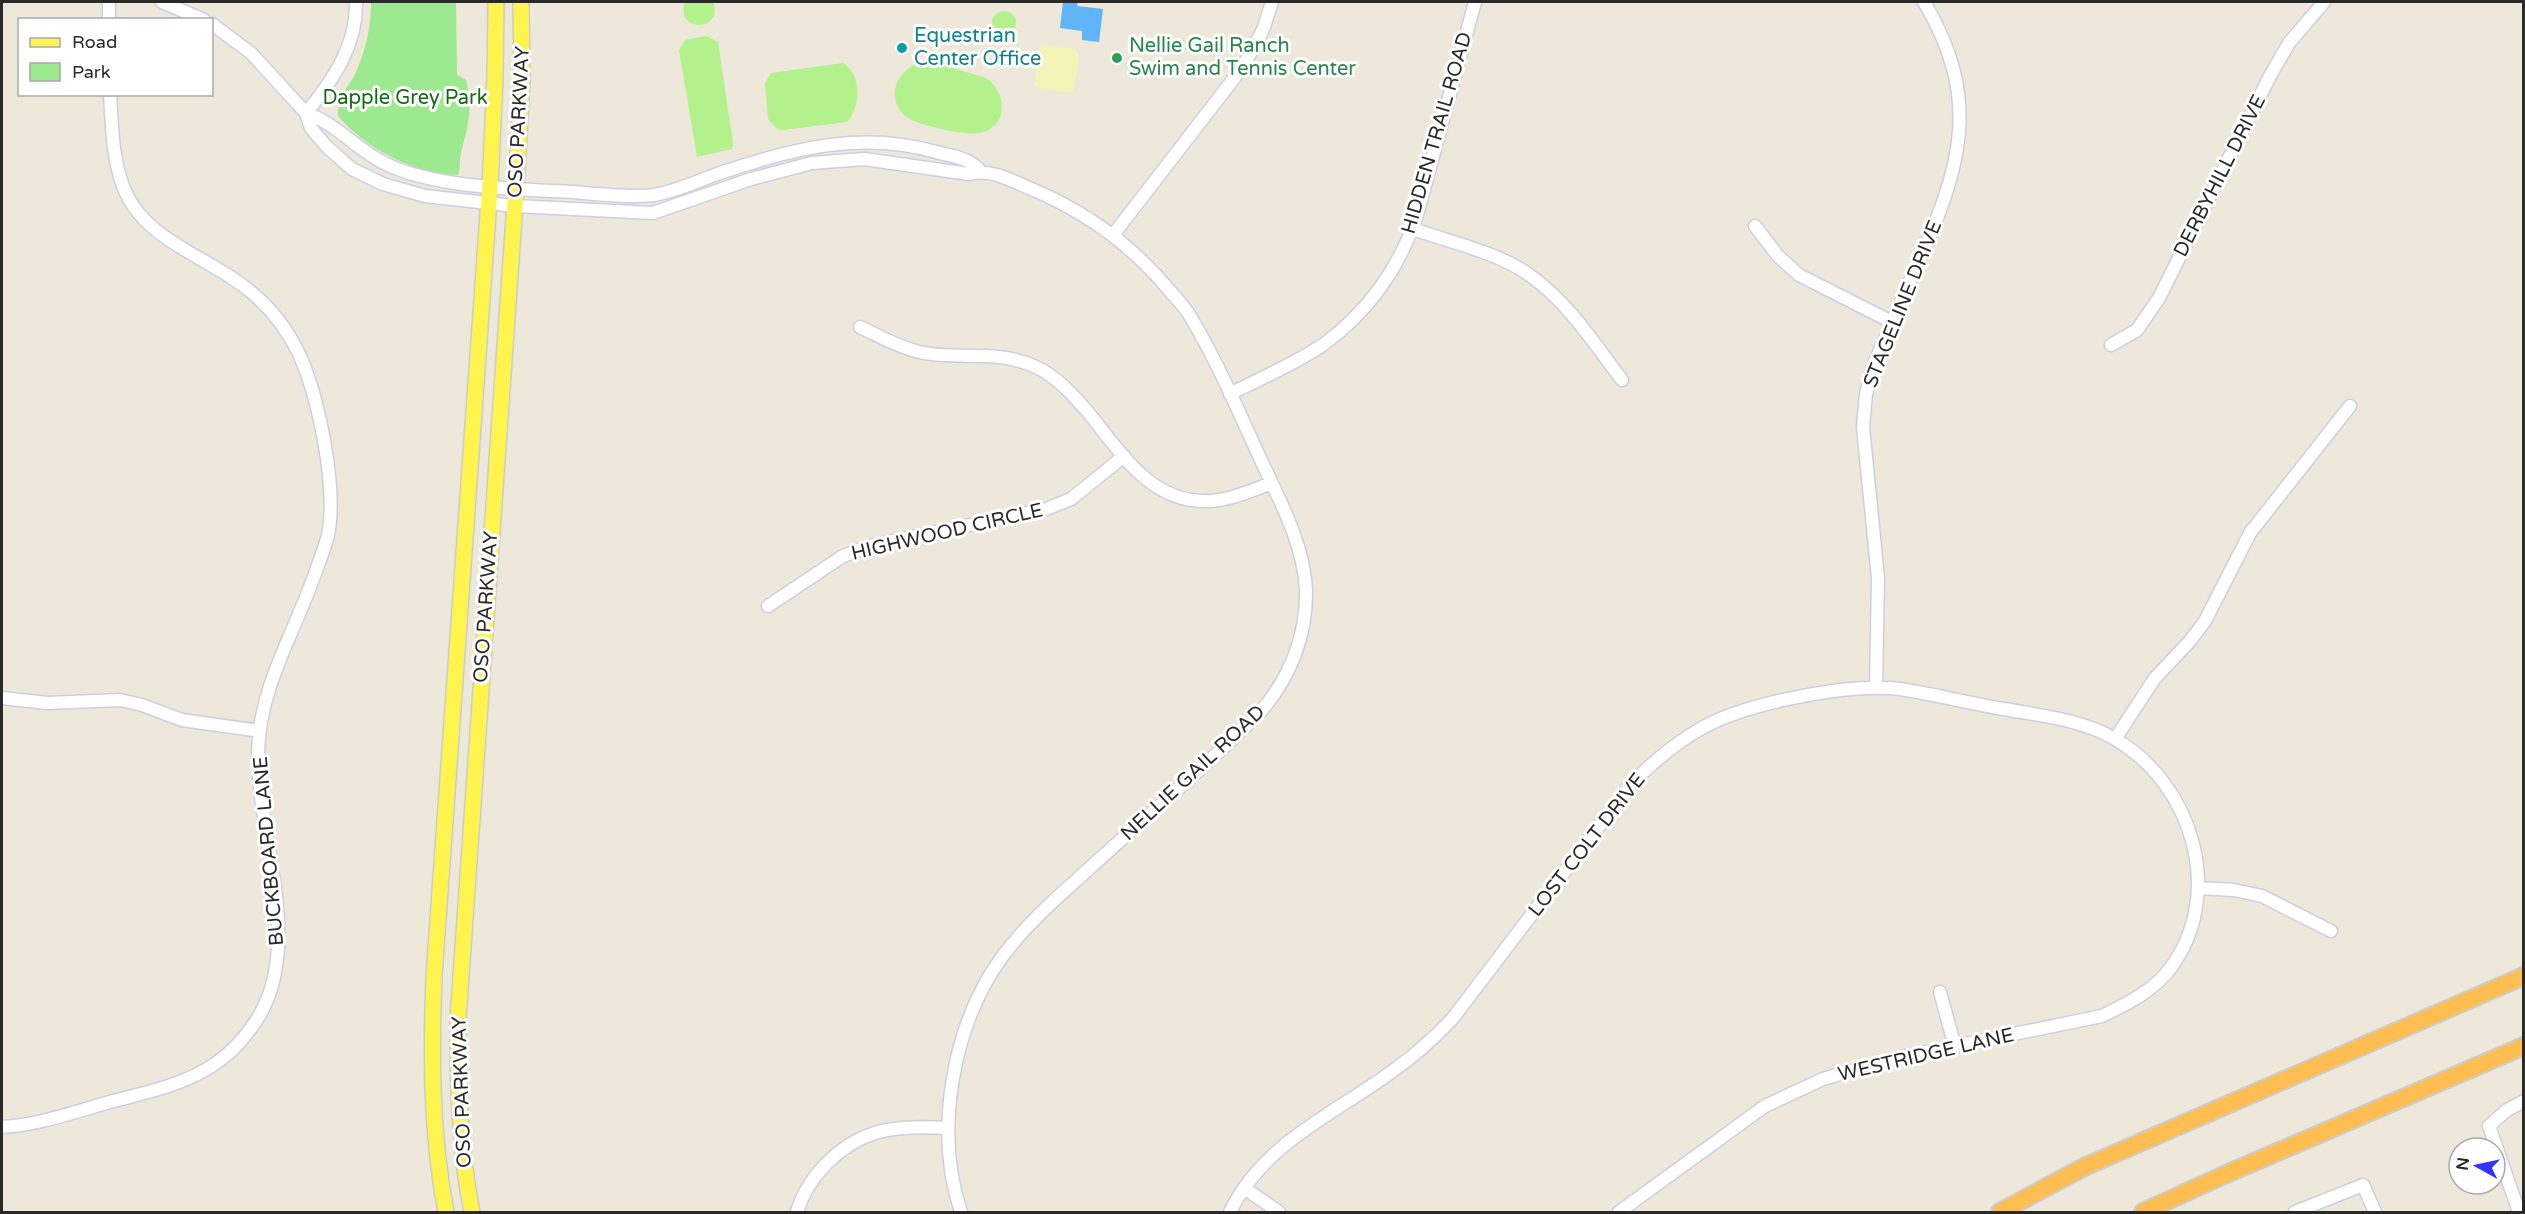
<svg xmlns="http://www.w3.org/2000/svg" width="2525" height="1214" font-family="'Varela Round',sans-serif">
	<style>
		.green { fill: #9de990 }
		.sand { fill: #f3f5b8 }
		.pitch { fill: #b2f18b }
		.water { fill: #62b4f9 }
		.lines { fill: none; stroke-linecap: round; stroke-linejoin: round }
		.minor-casing { stroke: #cecee3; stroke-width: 15 }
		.major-casing { stroke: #ccc; stroke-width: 18 }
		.highway-casing { stroke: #ccc; stroke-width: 20 }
		.minor { stroke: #fff; stroke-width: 12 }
		.major { stroke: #fdf54e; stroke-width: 15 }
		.highway { stroke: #ffbe52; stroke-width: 16 }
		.culture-dot { fill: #0f9aa8; stroke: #fff; stroke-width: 2 }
		.leisure-dot { fill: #2e9e5b; stroke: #fff; stroke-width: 2 }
		.labels { text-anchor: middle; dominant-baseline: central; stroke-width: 6; stroke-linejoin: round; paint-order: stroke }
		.culture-label { font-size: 20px; fill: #0d838f; stroke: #fff; text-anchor: start }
		.leisure-label { font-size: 20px; fill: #27864d; stroke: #fff; text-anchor: start }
		.park-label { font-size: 20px; fill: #156b13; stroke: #fff }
		.street-label { font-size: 20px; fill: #292929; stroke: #fff }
	</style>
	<rect width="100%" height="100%" fill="#ede8d9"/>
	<path class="green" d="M371,2H456L457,75L466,80C473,108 468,126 461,153C459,161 461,168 458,175C415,174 366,149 338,116C339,92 346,92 355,74C366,50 371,28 371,2Z"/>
	<path class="sand" d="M1044,45L1075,49L1079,55L1074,90L1071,93L1038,88L1034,84L1040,48Z"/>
	<path class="pitch" d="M685,2H713C724,32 674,33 685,2Z
		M992 23a12 12 0 1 1 24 0a12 12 0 1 1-24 0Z
		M706,36L718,42L733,143L732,149L697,157L679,50L685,40Z
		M927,61L984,77C1007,90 1010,127 980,133C965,136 915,125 904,115C883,94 901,64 927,61Z
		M843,63C862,75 861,106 847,122L783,130L777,129L768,119L765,83L771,73Z"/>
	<path class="water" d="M1063,2H1078L1077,6L1103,9L1099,42L1082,40V31L1060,28Z"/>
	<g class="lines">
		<defs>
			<path id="minor" d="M162,2L204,20
				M109,20V2
				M212,24L251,53L306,113L311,128L326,146L352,169L383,184L425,196L515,206L653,213L751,179L812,163L864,159L969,174C989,168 1011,180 1029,188C1085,211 1132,245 1170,291C1177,299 1185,307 1190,316C1217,361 1238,410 1260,458C1279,499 1304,544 1306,590C1307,635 1290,677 1262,710C1208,765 1148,815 1091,867C1060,895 1027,923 1002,957C952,1026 934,1132 961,1212
				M306,113C337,124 357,150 386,164C435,188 518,189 573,192C599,194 628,198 654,195C675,192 702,179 723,172C794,148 862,131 936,152C951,156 971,158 980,171
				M306,113C333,80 357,46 356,2
				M1755,226L1778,256L1799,275L1892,322
				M1413,229C1447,241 1499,253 1528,274C1567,301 1594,343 1622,380
				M1113,235L1242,68L1263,30L1272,2
				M860,327C879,336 898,347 919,352C960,361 994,348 1036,367C1056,376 1073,395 1087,411C1121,452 1150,504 1210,501C1231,500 1252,490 1272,483
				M2111,345L2137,330L2159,298L2270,76L2289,43L2324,2
				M1230,394C1261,378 1295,364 1324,344C1368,312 1400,267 1417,215L1475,2
				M768,606L843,556L873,545L1046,509L1071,499L1124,456
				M1876,688L1878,578L1863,427L1866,394L1872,369C1887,334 1902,298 1918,263C1961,167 1982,99 1924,2
				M2,698L47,703L120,700L142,705L182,720L260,731
				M2115,739L2155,678L2190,641L2205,621L2250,533L2350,406
				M2199,888L2234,890L2262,896L2331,931
				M1940,992L1955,1047
				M2,1127C39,1125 74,1112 110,1102C144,1093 180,1086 210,1067C228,1056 244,1039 256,1021C305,947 258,838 258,756C258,687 296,631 317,568C321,556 327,543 329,530C336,483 319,400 300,356C287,328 267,303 242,285C201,254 142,238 123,186C112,156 112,125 110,94
				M1244,1188L1279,1212
				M797,1212C807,1177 840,1144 875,1133C897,1126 925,1127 948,1128
				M1230,1212C1265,1140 1338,1113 1398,1067C1418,1053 1436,1036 1453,1018L1631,784C1653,762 1675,743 1702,728C1746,703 1849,683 1900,689C1932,694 1965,702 1998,708C2036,715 2081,719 2115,739C2194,785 2226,896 2169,970C2152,992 2126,1004 2102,1016L1891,1059L1823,1079L1765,1106L1619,1212
				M2295,1212L2363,1185L2375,1212
				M2519,1212L2489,1126L2507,1110L2524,1101"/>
			<path id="major" d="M446,1212C431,1134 431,1056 434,976L490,186L495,78L496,2
				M472,1212C459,1148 458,1084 458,1019L516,189L522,80L521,2"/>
			<path id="highway" d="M2000,1212L2084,1167L2524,976
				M2143,1212L2224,1175L2524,1046"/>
		</defs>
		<use href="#minor" class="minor-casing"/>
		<use href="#major" class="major-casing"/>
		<use href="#highway" class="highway-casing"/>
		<use href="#minor" class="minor"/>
		<use href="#major" class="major"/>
		<use href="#highway" class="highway"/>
	</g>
	<circle class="culture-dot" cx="902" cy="48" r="6"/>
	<circle class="leisure-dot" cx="1117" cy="58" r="6"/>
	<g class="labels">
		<g class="culture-label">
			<text x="914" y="36">Equestrian<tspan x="914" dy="23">Center Office</tspan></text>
		</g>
		<g class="leisure-label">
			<text x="1129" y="46">Nellie Gail Ranch<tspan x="1129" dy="23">Swim and Tennis Center</tspan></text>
		</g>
		<g class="park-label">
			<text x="405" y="98">Dapple Grey Park</text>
		</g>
		<g class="street-label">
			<text transform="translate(519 122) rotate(-87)">OSO PARKWAY</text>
			<text transform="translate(1437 133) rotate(-74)">HIDDEN TRAIL ROAD</text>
			<text transform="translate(2220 176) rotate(-63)">DERBYHILL DRIVE</text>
			<text transform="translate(1903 304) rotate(-68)">STAGELINE DRIVE</text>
			<text transform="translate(947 532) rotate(-13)">HIGHWOOD CIRCLE</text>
			<text transform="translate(486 607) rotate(-86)">OSO PARKWAY</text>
			<text transform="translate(1193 773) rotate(-43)">NELLIE GAIL ROAD</text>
			<text transform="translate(1587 845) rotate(-52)">LOST COLT DRIVE</text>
			<text transform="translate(269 851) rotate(-95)">BUCKBOARD LANE</text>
			<text transform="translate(1926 1055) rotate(-13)">WESTRIDGE LANE</text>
			<text transform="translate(462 1092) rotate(-92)">OSO PARKWAY</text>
		</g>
	</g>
	<rect width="2525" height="1214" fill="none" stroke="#292929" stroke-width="6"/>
	<rect x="18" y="18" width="195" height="78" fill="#ffffff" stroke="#a9a9a9" stroke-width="1.5"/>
	<rect x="30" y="38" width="30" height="9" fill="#fdf54e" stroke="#a9a9a9" stroke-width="1.5"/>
	<text x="72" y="48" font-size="18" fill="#292929">Road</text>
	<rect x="30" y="63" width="30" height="18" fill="#9de990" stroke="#a9a9a9" stroke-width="1.5"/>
	<text x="72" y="78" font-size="18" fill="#292929">Park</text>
	<g transform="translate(2477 1166) rotate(278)"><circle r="28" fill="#ffffff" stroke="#a9a9a9" stroke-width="1.5"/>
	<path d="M0-4.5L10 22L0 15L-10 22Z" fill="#3534ff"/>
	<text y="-9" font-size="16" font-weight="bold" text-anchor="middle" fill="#292929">N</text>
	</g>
</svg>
